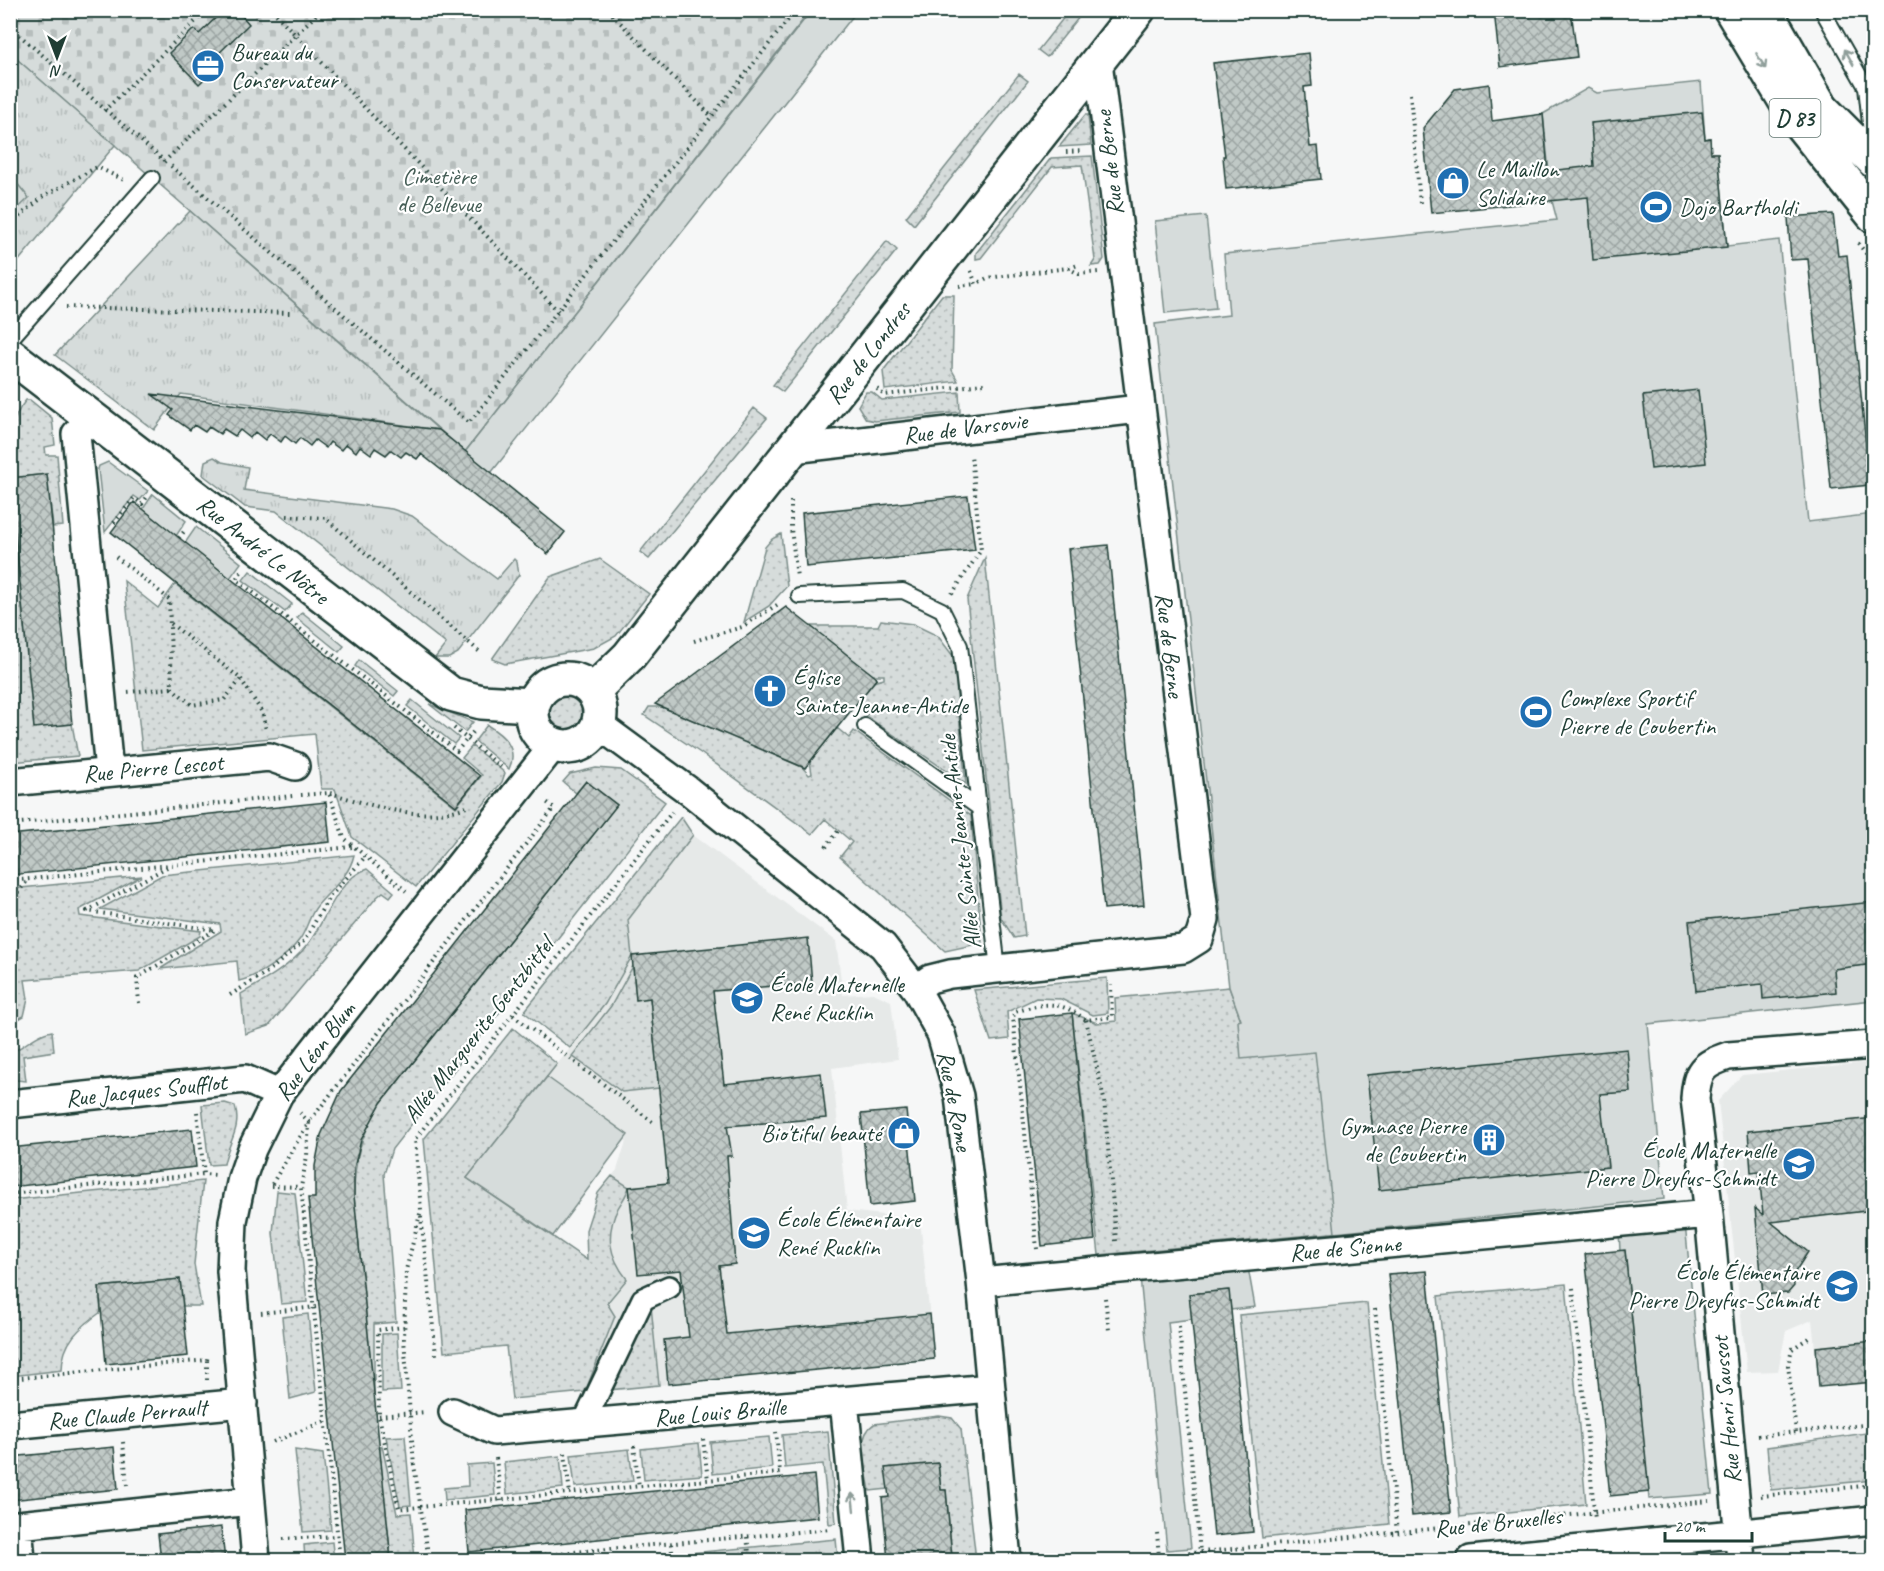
<svg xmlns="http://www.w3.org/2000/svg" width="1884" height="1571" viewBox="0 0 1884 1571" font-family="Caveat,sans-serif">
	<defs>
		<pattern id="grass-dots" width="8" height="8" patternUnits="userSpaceOnUse" patternTransform="scale(1.5)"><rect width="8" height="8" fill="#d6dcdb"/><path d="M2 2h.1M6 6h.1" fill="none" stroke="#b7bebd" stroke-width="1.8" stroke-linecap="round"/></pattern>
		<pattern id="cemetery-stones" width="16" height="16" patternUnits="userSpaceOnUse" patternTransform="scale(1.5)"><rect width="16" height="16" fill="#d6dcdb"/><path d="M2 7V4a2 2 0 0 1 4 0v3zM10 15v-3a2 2 0 0 1 4 0v3z" fill="#b7bebd"/></pattern>
		<pattern id="park-tufts" width="24" height="20" patternUnits="userSpaceOnUse" patternTransform="scale(1.5)"><rect width="24" height="20" fill="#d6dcdb"/><path d="M3 7l-1-3M5 7V3M7 7l1-3M15 17l-1-3M17 17v-4M19 17l1-3" fill="none" stroke="#b7bebd"/></pattern>
		<pattern id="building-cross-hatch" width="8" height="8" patternUnits="userSpaceOnUse" patternTransform="scale(1.5)"><rect width="8" height="8" fill="#c0c9c6"/><path d="M0 0l8 8M0 8l8-8" fill="none" stroke="#9ba4a2"/></pattern>
	</defs>
	<rect width="100%" height="100%" fill="#f6f7f7"/>
	<filter id="ink" filterUnits="userSpaceOnUse"><feTurbulence type="fractalNoise" baseFrequency=".0167" numOctaves="2"/><feDisplacementMap in="SourceGraphic" scale="12" xChannelSelector="R" yChannelSelector="G"/><feConvolveMatrix kernelMatrix="1 2 1 2 8 2 1 2 1" color-interpolation-filters="sRGB"/></filter>
	<g filter="url(#ink)">
		<path fill="#e6e9e8" d="M693,835L836,941L843,995L873,993L891,1001L898,1059L832,1068L847,1211L920,1219L934,1359L585,1392L615,1316L598,1288L586,1230L598,1193L617,1170L627,1138L553,1236L467,1178L605,1004L632,956L628,921Z
			M1873,1062V1382L1819,1387L1812,1320L1786,1331L1778,1371L1747,1372L1718,1101L1742,1075Z"/>
		<path fill="url(#grass-dots)" stroke="#7a8c88" stroke-width="1.5" d="M1069,11H1084L1047,57L1038,50Z
			M1019,74L1028,81L914,225L906,217Z
			M1085,115H1088L1091,145L1059,147Z
			M1092,156L1104,259L1100,265L1091,266L1095,260L1082,165L1052,167L981,258L976,259V253L1051,158Z
			M887,241L897,250L783,392L773,385Z
			M942,295H954L952,370L958,381L885,390L883,371Z
			M866,392H872L882,400L959,392L960,412L875,421L866,419L858,406Z
			M26,400H30L52,418L55,445L45,447L46,455H57L63,526L53,527L47,474L11,478C10,451 7,422 26,400Z
			M754,408L767,418L649,559L640,552Z
			M10,489L34,727L72,724L78,756L11,762Z
			M781,534L787,586L769,606L744,622L765,547L772,539Z
			M985,558L1025,936L1014,938L1001,918L967,599Z
			M600,559L649,594L616,636L594,648L505,664L492,659L550,577Z
			M124,581L158,608L175,584L456,807L482,775L462,758L472,746L505,773L502,782L416,887L352,837L335,789H321L315,734L142,750Z
			M881,620L913,624L938,636L953,656L966,784L866,716L870,710L858,701L873,682L884,679V675H873L810,626H878Z
			M545 712a20 20 0 1 1 40 0a20 20 0 1 1-40 0Z
			M429,704L473,722L465,732Z
			M649,707H662L802,767L809,775L812,774L810,761L837,728L849,738L854,731L971,816L982,943L945,951L840,857L852,842L825,819L812,834L702,754L644,715Z
			M487,725C503,735 519,748 509,769L475,741Z
			M596,768L621,770L665,802L392,1149L384,1174L396,1322L374,1324V1396L354,1196C354,1157 361,1136 381,1103L617,805L586,781L576,793L563,782L570,774Z
			M681,817L693,835L628,920L632,956L605,1004L570,1048L524,1012Z
			M354,855C349,877 331,889 317,906C309,916 307,929 300,939C287,957 260,976 239,981L237,961L160,969L221,931L220,924L100,909L162,875Z
			M367,869L394,892L390,897L383,892L377,897L269,1026L245,1034L241,994C264,981 291,966 308,944C325,922 338,878 367,869Z
			M142,876L79,910L80,916L201,931L200,936L139,971L25,980L28,999L24,1016L15,1021L10,978L11,889Z
			M633,966L636,1000L650,998L659,1088L622,1092L572,1056L611,1006Z
			M1107,978L1108,1013L1093,1015L1061,999L1036,998L1007,1012L1009,1039L991,1041L974,990Z
			M1229,987L1244,1028L1341,1020L1362,1230L1099,1255L1072,1013L1097,1023L1116,1021L1115,998Z
			M513,1028L557,1064L467,1178L587,1260L586,1230L598,1193L612,1176L629,1187C627,1195 622,1201 618,1208C605,1235 609,1256 627,1279L607,1303L615,1316L585,1392L512,1399L506,1346L444,1352L424,1139Z
			M52,1031L54,1051L23,1056L26,1081L16,1080L11,1075V1053C24,1046 38,1033 52,1031Z
			M225,1103L235,1106C242,1129 228,1142 224,1164L209,1165L202,1105Z
			M203,1181L194,1264L201,1306H183L180,1279L99,1287L101,1312C80,1327 62,1342 62,1370L11,1376V1200Z
			M277,1191L295,1193L307,1302L281,1304L273,1233Z
			M1566,1284L1586,1504L1460,1517L1438,1296Z
			M1367,1303L1389,1524L1262,1538L1239,1315Z
			M651,1306L659,1385L608,1390Z
			M308,1314L316,1392L290,1399L282,1317Z
			M397,1333L401,1391L382,1392V1334Z
			M939,1416L952,1418L961,1429L976,1560H948L952,1557L946,1490H941L938,1463L886,1468L888,1489L870,1491C867,1470 854,1437 874,1424Z
			M828,1431L836,1523L829,1524L823,1464L785,1468L782,1435Z
			M1873,1432V1480L1771,1490L1767,1447Z
			M405,1436L411,1505L400,1506L386,1437Z
			M769,1437L772,1468L713,1474L710,1442Z
			M699,1443L702,1475L644,1480L641,1449Z
			M379,1446H382L397,1514L411,1513L415,1560H391Z
			M629,1449L633,1481L575,1487L571,1455Z
			M295,1450L323,1454L331,1530L303,1532Z
			M560,1456L563,1488L507,1494L504,1462Z
			M492,1463L495,1495L445,1500L444,1488L468,1486L467,1465Z
			M332,1542L334,1560H305L304,1545Z"/>
		<path fill="url(#cemetery-stones)" stroke="#7a8c88" stroke-width="1.5" d="M11,11H810L465,452L11,54Z"/>
		<path fill="url(#park-tufts)" stroke="#7a8c88" stroke-width="1.5" d="M11,54L115,145L11,270Z
			M190,211L439,430L181,394L154,430L55,355Z
			M214,457L222,462L248,467L244,490L392,509L412,516L497,579L514,559L517,562L519,575L458,653L449,658H435L446,644L276,511L245,507L203,475L205,461Z
			M836,1539L838,1560H620Z"/>
		<path fill="#d6dcdb" stroke="#7a8c88" stroke-width="1.5" d="M811,11H857L491,473L465,452Z
			M1701,82L1705,139L1710,138L1707,153H1718L1727,246L1779,240L1808,522L1873,514L1874,902L1864,904L1873,1000L1648,1024L1664,1199L1335,1233L1315,1052L1241,1059L1238,1021L1241,1020L1229,987L1155,324L1229,315L1224,254L1557,220L1552,201L1543,114L1588,88L1597,93Z
			M11,176L29,198L11,215H10Z
			M1206,216L1216,308L1165,313L1155,221Z
			M108,462L148,491L140,500L134,496L105,532L98,469L99,466Z
			M153,494L186,521L176,536L143,509Z
			M196,527L241,563L230,578L185,543Z
			M250,571L292,604L285,612L243,580Z
			M302,612L344,646L339,652L297,618Z
			M359,660L398,691L394,696L355,666Z
			M412,700L459,738L454,744L407,706Z
			M547,1077L628,1135L553,1236L467,1178Z
			M1685,1224L1712,1494L1649,1499L1625,1251H1620L1619,1231Z
			M1241,1267L1249,1273L1255,1307L1231,1310L1228,1290L1190,1294L1192,1319L1168,1322L1191,1548L1167,1550L1140,1277Z"/>
		<path fill="url(#building-cross-hatch)" stroke="#1f3d34" stroke-width="1.5" d="M224,10H237L249,24L218,54L224,60L199,84L169,53L194,29L199,34Z
			M1494,10H1571L1577,57L1500,67Z
			M1309,53L1312,86L1304,87L1310,147L1318,146L1321,179L1226,189L1223,156H1225L1213,63Z
			M1489,84L1492,121L1543,114L1548,171L1594,166L1591,123L1702,112L1705,139L1710,138L1711,153H1718L1727,247L1593,260L1588,197L1431,213L1423,128L1455,89Z
			M1833,214L1838,256L1847,255L1870,485L1831,489L1808,259L1791,260L1788,217Z
			M1698,390L1706,463L1651,469L1643,396Z
			M151,394L439,430L565,532L548,554L421,454L417,459L406,452L401,457L391,450L386,455L375,448L371,454L360,446L356,452L346,444L341,450L330,442L326,448L315,440L310,446L300,438L295,444L285,436L281,442L270,434L265,440L255,432L250,438L240,430L235,436L224,429L220,434L209,427L205,432L194,425L190,430L169,415L173,410Z
			M47,474L72,724L34,728L10,478Z
			M968,496L975,550L806,567L802,513Z
			M134,502L480,776L456,806L111,532Z
			M1108,545L1144,905L1104,909L1068,549Z
			M786,607L877,678L805,768L655,704Z
			M586,781L617,805L381,1103L361,1140L354,1168V1196L391,1560H345L308,1198H315V1166L321,1135L341,1091Z
			M326,802L330,842L10,875V835Z
			M1874,902V964L1834,969L1836,992L1763,999L1762,984L1696,991L1689,921Z
			M808,938L812,983L713,991L724,1084L821,1073L826,1118L727,1126L732,1156H727L735,1264L719,1266L727,1334L930,1314L934,1359L668,1384L664,1340L689,1337L681,1270L638,1274L629,1187L668,1183L650,998L636,1000L632,956Z
			M1072,1013L1095,1240L1042,1246L1019,1019Z
			M1627,1049L1631,1092L1600,1094L1608,1167L1379,1190L1367,1075Z
			M906,1110L915,1201L870,1206L861,1114Z
			M1874,1118V1210L1771,1222L1808,1252L1793,1275L1794,1286L1788,1293L1763,1295L1755,1208L1763,1215L1759,1171L1751,1172L1748,1131Z
			M192,1129L196,1167L10,1187V1148Z
			M1625,1250L1649,1492L1610,1496L1585,1254Z
			M1427,1271L1451,1512L1412,1516L1388,1274Z
			M180,1279L188,1356L106,1364L99,1287Z
			M1229,1290L1253,1532L1214,1536L1189,1294Z
			M1874,1341V1382L1819,1387L1816,1347Z
			M114,1447L118,1489L10,1500V1457Z
			M938,1463L941,1490H946L952,1558L948,1560H888L882,1498L889,1497L885,1468Z
			M814,1475L818,1517L469,1552L465,1510Z
			M221,1527L225,1560H161L158,1534Z"/>
		<g fill="none" stroke-linecap="round" stroke-linejoin="round">
			<g stroke="#1f3d34" stroke-width="18">
				<path id="service" d="M1822,10L1866,87L1873,151
					M10,340L152,178
					M799,596L903,591L942,610L960,646L998,969
					M865,726L979,808"/>
			</g>
			<g stroke="#1f3d34" stroke-width="26">
				<path id="pedestrian" d="M583,1424L643,1299L669,1287"/>
			</g>
			<g stroke="#1f3d34" stroke-width="32">
				<path id="minor" d="M91,417L76,434L109,771
					M792,449L1139,409
					M599,725L689,791L883,946L916,989L941,1034L959,1096L981,1282L1007,1560
					M10,782L269,757L295,766
					M916,989L930,979L950,974L1183,949L1199,939L1205,919L1098,62
					M10,1104L245,1079L279,1094
					M981,1282L1709,1214
					M844,1401L860,1560
					M453,1412L494,1431L991,1388
					M10,1425L243,1403
					M21,1560L18,1525L251,1501
					M256,1560L231,1271L233,1221L242,1178L252,1149L279,1094L554,745
					M1471,1560L1874,1520
					M1741,1560L1709,1214L1695,1099C1697,1070 1702,1065 1728,1056L1874,1045"/>
			</g>
			<g stroke="#1f3d34" stroke-width="38">
				<path id="tertiary" d="M10,355L451,694L481,702L532,705
					M532 713a34 34 0 1 1 68 0a34 34 0 1 1-68 0Z
					M593,691L629,656L1138,10"/>
			</g>
			<g stroke="#1f3d34" stroke-width="38">
				<path id="primary" d="M1731,10L1797,120L1874,216
					M1765,10L1822,109L1874,161"/>
			</g>
			<path stroke="#1f3d34" stroke-width="4" stroke-dasharray="1.5 4.5" stroke-linecap="butt" d="M272,10L558,311
				M608,10L712,117
				M10,27L161,158
				M1410,94L1420,203
				M104,111L207,10
				M1066,152L1083,151
				M164,162L321,10
				M171,166L469,423L796,10
				M10,224L44,196L97,167L124,180
				M1858,243L1874,264
				M1069,268L1078,265
				M971,271L976,284L987,278L1068,268L1079,274L1098,272
				M959,286L976,284
				M66,307L291,313
				M877,389L884,395L984,384
				M791,501V529L797,577
				M287,516L325,518L481,653
				M114,523L134,498L142,504L147,497
				M179,538L186,529
				M116,557L169,599L172,688L192,705L224,700L241,679L170,623
				M241,572L236,579L457,751L473,732
				M952,594L981,550L971,455
				M694,641L742,627L780,603
				M241,679L263,714L266,731
				M128,692L172,688
				M454,728L501,767
				M330,793C374,806 424,824 469,806
				M301,795L329,793L344,838L406,891
				M10,824L293,796
				M826,847L838,831
				M10,881L352,847
				M10,902L28,880
				M230,995L269,971L304,941L328,899L364,858
				M139,1003L137,978L215,930L87,911L167,867
				M513,1015L654,1123
				M1086,1020L1104,1099L1116,1241
				M197,1112L204,1174
				M272,1184L309,1122L300,1113
				M271,1186L301,1187
				M10,1194L204,1174L216,1175
				M421,1216L436,1355
				M1037,1249L1013,1017L1015,1012C1046,1002 1059,1000 1086,1020L1112,1017L1111,985
				M1573,1288L1595,1520
				M1105,1298L1109,1330
				M1375,1309L1397,1533
				M261,1313L316,1307
				M1179,1326L1200,1553
				M404,1327L378,1330L379,1416L399,1509L780,1473L776,1432
				M10,1379L207,1360L208,1354
				M207,1380V1360
				M379,1416L426,1412
				M1796,1432L1788,1365L1792,1349L1810,1337
				M1758,1436L1874,1424
				M703,1439L708,1480
				M123,1442L127,1485
				M273,1442L325,1421
				M634,1446L639,1487
				M565,1453L570,1494
				M496,1458L501,1501
				M1761,1496L1874,1485
				M1157,1533L1159,1557
				M747,1537L750,1560
				M283,1539L337,1536
				M671,1544L673,1560
				M340,1560L301,1187L307,1156L309,1122L554,808L544,800
				M429,1560L414,1465L404,1339L406,1270L421,1210L415,1139L672,812
				M485,1560L831,1529
				M1123,1560L1709,1501"/>
			<use href="#service" stroke="#fff" stroke-width="14"/>
			<use href="#pedestrian" stroke="#fff" stroke-width="21"/>
			<use href="#minor" stroke="#fff" stroke-width="27"/>
			<use href="#tertiary" stroke="#fff" stroke-width="33"/>
			<use href="#primary" stroke="#fff" stroke-width="33"/>
		</g>
		<defs><path id="oneway-shaft" d="M-6 0H5M1.5-3L5.5 0L1.5 3" fill="none" stroke-width="1.6" stroke-linecap="round" stroke-linejoin="round" transform="scale(1.5)"/></defs>
		<g stroke="#8f9e9a">
			<use href="#oneway-shaft" transform="translate(1849 57) rotate(-119)"/>
			<use href="#oneway-shaft" transform="translate(1761 61) rotate(59)"/>
			<use href="#oneway-shaft" transform="translate(853 1502) rotate(-96)"/>
		</g>
	</g>
	<defs>
		<g id="office-disc" transform="scale(1.725)"><circle r="9.5" fill="#1f6fb2" stroke="#fff"/><path d="M-6-3h4V-5.5h4V-3h4V5H-6ZM-1-4.5V-3h2v-1.5ZM-6 0V1H6V0Z" fill="#fff"/></g>
		<g id="shop-disc" transform="scale(1.725)"><circle r="9.5" fill="#1f6fb2" stroke="#fff"/><path d="M-5-2.5h2.3a2.7 3.5 0 0 1 5.4 0H5L5.5 6h-11ZM-1.5-2.5h3a1.5 2.3 0 0 0-3 0Z" fill="#fff"/></g>
		<g id="stadium-disc" transform="scale(1.725)"><circle r="9.5" fill="#1f6fb2" stroke="#fff"/><path d="M0-5a6.5 5 0 1 0 0 10a6.5 5 0 1 0 0-10ZM-3.5-1.8h7v3.6h-7Z" fill="#fff"/></g>
		<g id="church-disc" transform="scale(1.725)"><circle r="9.5" fill="#1f6fb2" stroke="#fff"/><path d="M-1.2-6h2.4v3.5h3.3v2.4h-3.3V6h-2.4V-.1h-3.3v-2.4h3.3Z" fill="#fff"/></g>
		<g id="school-disc" transform="scale(1.725)"><circle r="9.5" fill="#1f6fb2" stroke="#fff"/><path d="M0-5L7-2L0 1L-7-2ZM-4 1L0 2.5L4 1V4Q0 6-4 4Z" fill="#fff"/></g>
		<g id="building-disc" transform="scale(1.725)"><circle r="9.5" fill="#1f6fb2" stroke="#fff"/><path d="M-4-6H4V6H1V3H-1V6H-4ZM-2.5-4.3h1.7v1.8h-1.7ZM.8-4.3h1.7v1.8H.8ZM-2.5-1h1.7V.8h-1.7ZM.8-1h1.7V.8H.8Z" fill="#fff"/></g>
	</defs>
	<g fill-rule="evenodd">
		<use href="#office-disc" x="208" y="66"/>
		<use href="#shop-disc" x="1453" y="183"/>
		<use href="#stadium-disc" x="1656" y="207"/>
		<use href="#church-disc" x="770" y="691"/>
		<use href="#stadium-disc" x="1536" y="712"/>
		<use href="#school-disc" x="747" y="998"/>
		<use href="#shop-disc" x="904" y="1133"/>
		<use href="#building-disc" x="1489" y="1140"/>
		<use href="#school-disc" x="1799" y="1164"/>
		<use href="#school-disc" x="754" y="1233"/>
		<use href="#school-disc" x="1842" y="1286"/>
	</g>
	<g text-anchor="middle" stroke-width="4.5" stroke-linejoin="round" paint-order="stroke">
		<rect fill="#fff" stroke="#627771" stroke-width="1.5" x="1769.5" y="99" width="51" height="38" rx="4.5"/>
		<g font-size="22" font-weight="bold" fill="#1f3d34">
			<text x="1795" y="126">D 83</text>
		</g>
		<g font-size="24" fill="#1f3d34" stroke="#fff" text-anchor="start">
			<text x="231" y="60">Bureau du<tspan x="231" dy="28">Conservateur</tspan></text>
			<text x="1476" y="177">Le Maillon<tspan x="1476" dy="28">Solidaire</tspan></text>
			<text x="1679" y="215">Dojo Bartholdi</text>
			<text x="793" y="685">Église<tspan x="793" dy="28">Sainte-Jeanne-Antide</tspan></text>
			<text x="1559" y="706">Complexe Sportif<tspan x="1559" dy="28">Pierre de Coubertin</tspan></text>
			<text x="770" y="992">École Maternelle<tspan x="770" dy="28">René Rucklin</tspan></text>
			<text x="1466" y="1134" text-anchor="end">Gymnase Pierre<tspan x="1466" dy="28">de Coubertin</tspan></text>
			<text x="881" y="1141" text-anchor="end">Bio'tiful beauté</text>
			<text x="1776" y="1158" text-anchor="end">École Maternelle<tspan x="1776" dy="28">Pierre Dreyfus-Schmidt</tspan></text>
			<text x="777" y="1227">École Élémentaire<tspan x="777" dy="28">René Rucklin</tspan></text>
			<text x="1819" y="1280" text-anchor="end">École Élémentaire<tspan x="1819" dy="28">Pierre Dreyfus-Schmidt</tspan></text>
		</g>
		<g font-size="24" fill="#1f3d34" stroke="#fff">
			<text transform="translate(1109 163) rotate(-97)" y="8">Rue de Berne</text>
			<text transform="translate(868 353) rotate(-52)" y="8">Rue de Londres</text>
			<text transform="translate(965 428) rotate(-7)" y="8">Rue de Varsovie</text>
			<text transform="translate(263 550) rotate(38)" y="8">Rue André Le Nôtre</text>
			<text transform="translate(1170 645) rotate(83)" y="8">Rue de Berne</text>
			<text transform="translate(153 768) rotate(-5)" y="8">Rue Pierre Lescot</text>
			<text transform="translate(960 842) rotate(-97)" y="8">Allée Sainte-Jeanne-Antide</text>
			<text transform="translate(478 1030) rotate(-52)" y="8">Allée Marguerite-Gentzbittel</text>
			<text transform="translate(315 1051) rotate(-53)" y="8">Rue Léon Blum</text>
			<text transform="translate(146 1090) rotate(-6)" y="8">Rue Jacques Soufflot</text>
			<text transform="translate(955 1101) rotate(79)" y="8">Rue de Rome</text>
			<text transform="translate(1345 1248) rotate(-5)" y="8">Rue de Sienne</text>
			<text transform="translate(1726 1410) rotate(-95)" y="8">Rue Henri Saussot</text>
			<text transform="translate(720 1412) rotate(-5)" y="8">Rue Louis Braille</text>
			<text transform="translate(127 1414) rotate(-5)" y="8">Rue Claude Perrault</text>
			<text transform="translate(1498 1522) rotate(-6)" y="8">Rue de Bruxelles</text>
		</g>
		<g font-size="24" fill="#445d55" stroke="#fff">
			<text x="439" y="184">Cimetière<tspan x="439" dy="28">de Bellevue</tspan></text>
		</g>
	</g>
	<rect width="1884" height="1571" fill="none" stroke="#fff" stroke-width="36"/>
	<rect x="18" y="18" width="1848" height="1535" fill="none" stroke="#1f3d34" stroke-width="2" filter="url(#ink)"/>
	<g transform="translate(57 57) rotate(180)" stroke="#ffffff" stroke-width="4.5" paint-order="stroke">
	<path d="M0-4.5L10 22L0 15L-10 22Z" fill="#1f3d34"/>
	<text y="-9" font-size="16" font-weight="bold" text-anchor="middle" fill="#1f3d34">N</text>
	</g>
	<path d="M1665 1532v9h87v-9" fill="none" stroke="#1f3d34" stroke-width="3"/>
	<text x="1674" y="1532" font-size="18" fill="#1f3d34" stroke="#ffffff" stroke-width="4.5" paint-order="stroke">20 m</text>
</svg>
